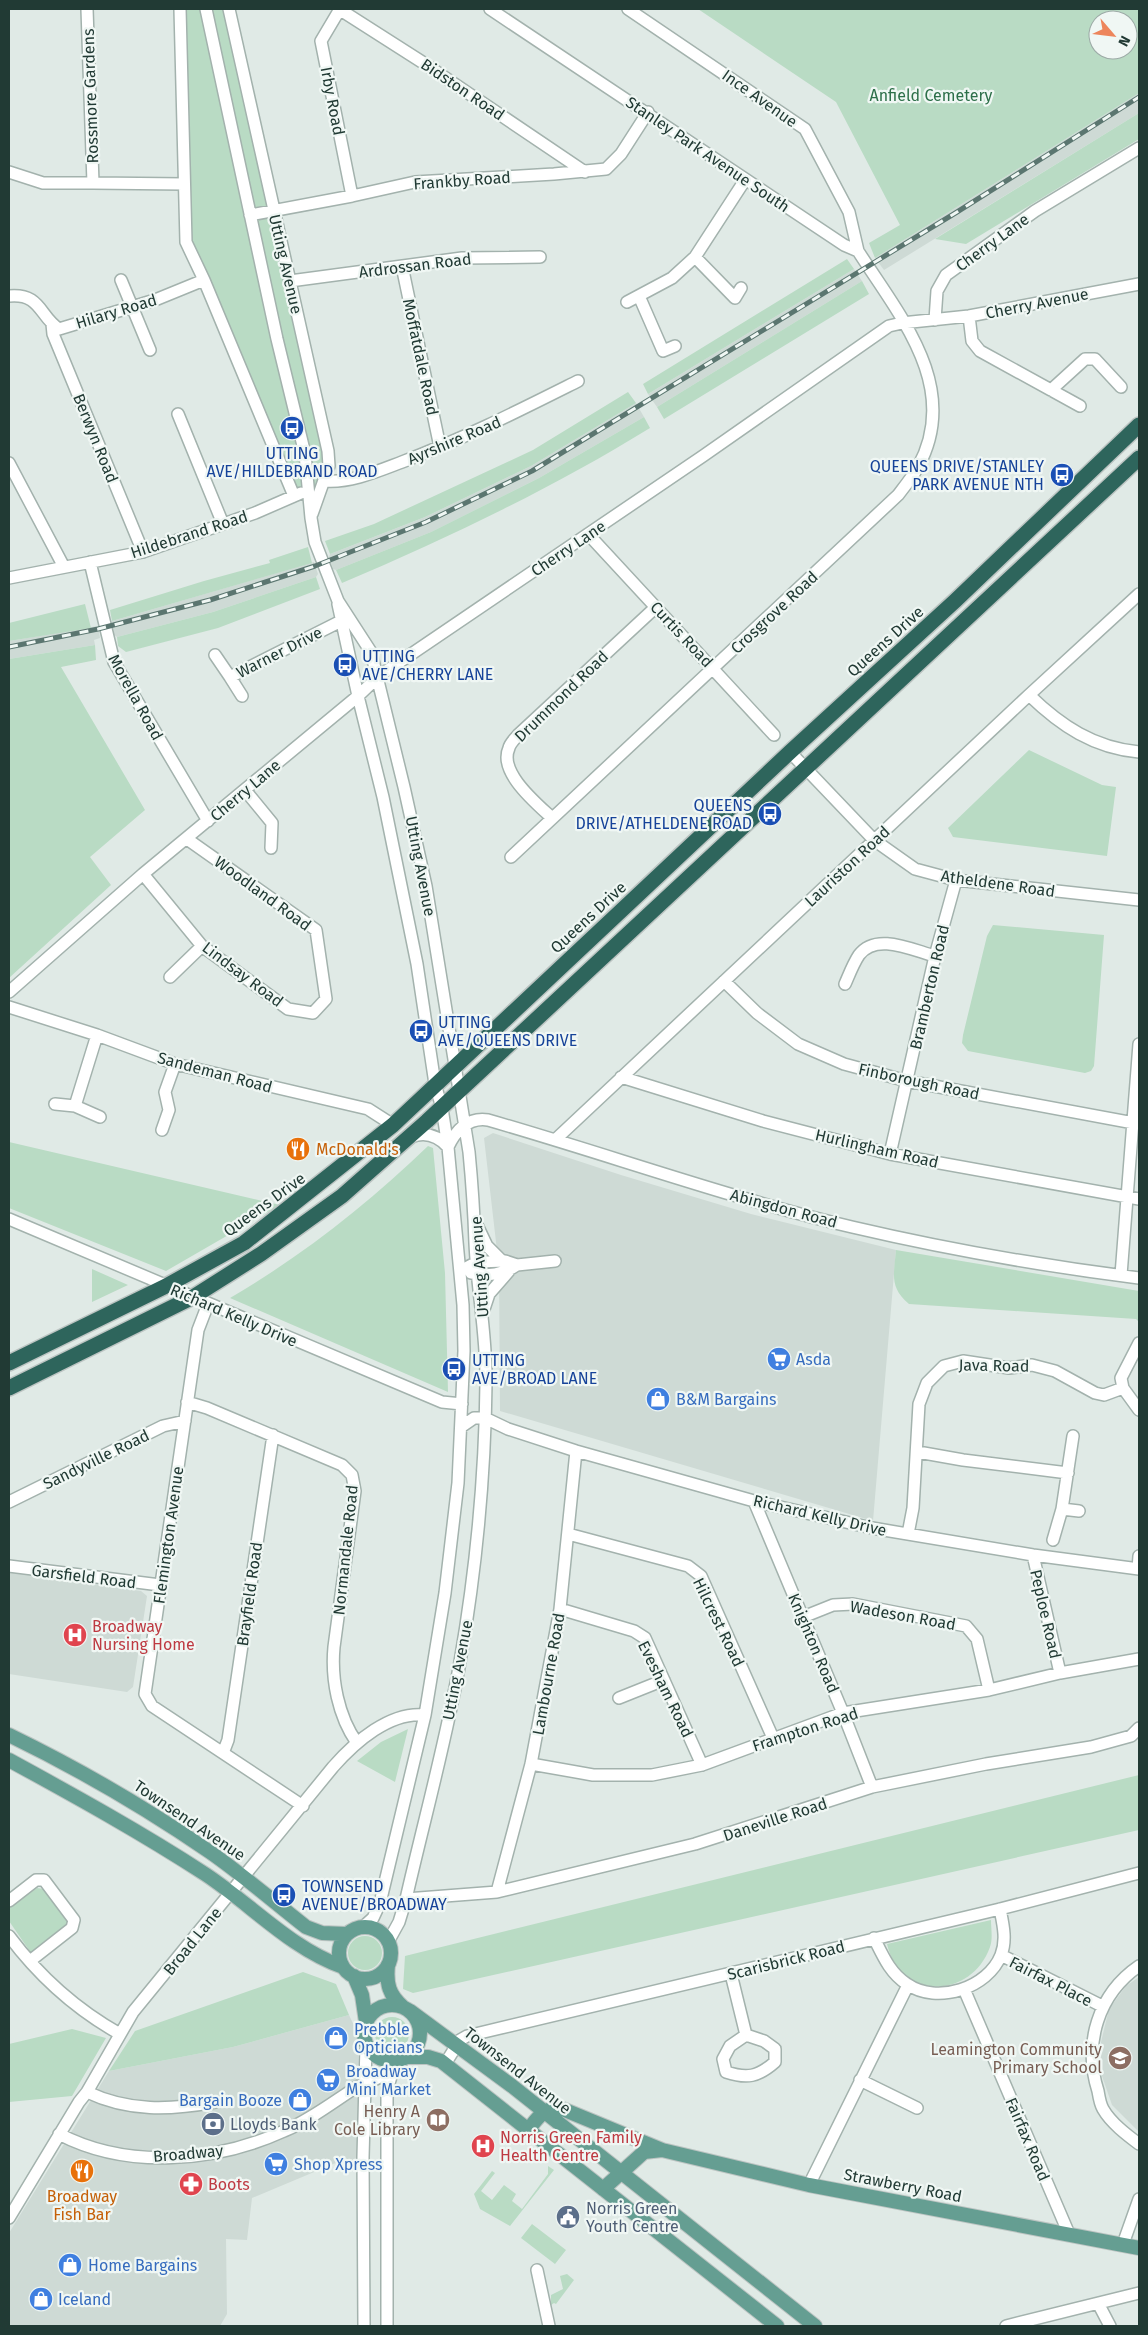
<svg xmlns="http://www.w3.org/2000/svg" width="1148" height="2335" viewBox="0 0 1148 2335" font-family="'Fira Sans',sans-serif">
	<rect width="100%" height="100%" fill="#e0eae6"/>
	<path fill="#cedad5" d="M1139,93V113L884,270L875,258Z
		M854,269L862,281L657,407L648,394Z
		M636,403L644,417L539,478L431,532L336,570L333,569L329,557L330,554L425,517L531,466Z
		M314,562L318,574L316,577L213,612L117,637L114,635L112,621Z
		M98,626L100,638L94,640L95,645L9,659V641Z
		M493,1133L621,1175L751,1214L896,1250L873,1521L500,1411L499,1268L484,1138Z
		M9,1572L141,1591L147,1596L133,1687L127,1692L9,1674Z
		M1139,1977V2132L1112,2105L1101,2073V2042L1109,2009L1126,1986Z
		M349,2015L358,2034V2163L338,2162L252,2198L247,2240L226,2239L227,2314L220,2326H9V2233L109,2071L233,2047Z"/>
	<path fill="#b9dbc4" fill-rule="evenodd" d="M180,9H229L328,451L320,492L308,491L294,496L186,242Z
		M698,9H1139V93L875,258L869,243L900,225L836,102ZM1098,20H1128V50H1098Z
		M1139,113V139L966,244L935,239Z
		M847,259L854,269L648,394L643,384Z
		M862,281L869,294L664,419L657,407Z
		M628,392L636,403L531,466L425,517L330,554L325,541L374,524L533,450Z
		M644,417L650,428C551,489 448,538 342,583L336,570L431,532L539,478Z
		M308,547L312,563L112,621L110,610L204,581L270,563L269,560Z
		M316,577L320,589L218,628L126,652L118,646L117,637L213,612Z
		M85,604L91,628L9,641V623Z
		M95,645L96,660L61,667L145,810L90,857L111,885L9,978V659Z
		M1029,750L1102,785L1116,787L1107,856L953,837L948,828Z
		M993,925L1104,935L1094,1066L1091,1071L1085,1073L968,1051L962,1043L963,1035L987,936Z
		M9,1142L280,1205L166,1271L9,1208Z
		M428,1146L433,1148L445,1273L448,1392L230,1298C302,1256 369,1203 428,1146Z
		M896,1250L1139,1291V1322L1136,1319L909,1304C889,1287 894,1274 896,1250Z
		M92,1269L128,1285L92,1302Z
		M408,1729L395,1782L357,1761L381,1742Z
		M1139,1775V1830L413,1993L403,1989L405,1956Z
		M37,1888L44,1889L68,1919L66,1925L31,1953L9,1921V1908Z
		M991,1920C991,1928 993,1939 990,1947C971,2000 900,2000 887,1944Z
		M348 1953a17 17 0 1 1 34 0a17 17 0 1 1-34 0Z
		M303,1972L336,1984L349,2015L233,2047L109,2071L135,2031Z
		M375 2034a17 17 0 1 1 34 0a17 17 0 1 1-34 0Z
		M72,2029L106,2038L72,2096L9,2102V2044Z
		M548,2166L554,2170L510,2226L480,2209L474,2194L492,2171L495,2173L481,2191L492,2200L504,2185L516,2194L512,2201L522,2209L548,2174Z
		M532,2224L566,2250L555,2264L521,2238Z
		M567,2274L574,2280L556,2304L554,2303L551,2305V2295L563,2289L560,2276Z"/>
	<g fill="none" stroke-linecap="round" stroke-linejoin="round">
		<g stroke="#a3b2ad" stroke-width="14">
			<path id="minor" d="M180,9L186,242L204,280L294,496
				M206,9L277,339L305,454L311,518L315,542L338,601L371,652L404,787L426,886L469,1152C472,1183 474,1213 475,1243C477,1290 487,1336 486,1383C485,1477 476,1570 460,1662C446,1742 424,1820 406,1899L399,1922L388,1942
				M229,9L328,451L329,466L312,514
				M339,9L422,62L585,172
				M340,9L321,41L352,196
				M490,9L844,245L858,251C899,315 962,387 918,467C913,476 905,486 898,495L511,857
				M628,9L805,129L849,212L858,251
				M9,172L43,183H93L87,9
				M93,183L184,184
				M250,215L352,196L415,182L554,174L606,169L621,154L648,112
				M695,257L735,298L741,288
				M402,266L440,447
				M121,280L150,350
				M290,281L462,258L540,257
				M9,296C41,293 39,316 59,329L155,300L204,280
				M639,296L663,351L675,346
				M627,302L672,278L695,257L745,180
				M969,316L972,341L980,351L1080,406
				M935,320L937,291L946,275L1035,211L1139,148
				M52,324L53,334L143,552
				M1051,390L1085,359H1095L1121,387
				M178,414L223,524
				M9,463L64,567
				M325,481C351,483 378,471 402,462C463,439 520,410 578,381
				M588,534L774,735
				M90,562L114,662L208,821
				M9,578L143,552L255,513L301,493
				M338,604L358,696L383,797L417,964L435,1084L442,1108L448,1147L463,1305L464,1351L458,1483L445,1593L425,1715L380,1903L373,1918L363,1927
				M215,655L230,677
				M1029,695C1061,726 1094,748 1139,752
				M242,696L230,677L347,618
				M790,752L874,840L915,869L956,880L1139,900
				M245,790L272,823L271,848
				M552,818C536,803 498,772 509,748C510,743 515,739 518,735L656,607
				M143,874L202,946L288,1009L313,1013L326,999L316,930L187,839
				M170,977L202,946
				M724,981L757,1013L798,1044L844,1064L907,1081L1139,1124
				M845,984C849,975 853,964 859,955C876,932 912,950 935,956
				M9,992L143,874L358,696L379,676L703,456L889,326L902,323L969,316L1139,284
				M9,1007L97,1035L175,1064L368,1109L393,1125
				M97,1035L75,1106L100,1117
				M621,1077L763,1121L890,1154L1139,1199
				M55,1104L75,1106
				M162,1130L169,1110L165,1092L175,1064
				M411,1137C426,1131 438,1136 448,1147C456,1130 468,1117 488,1120C610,1155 729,1198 852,1227C946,1249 1043,1266 1139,1278
				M556,1139L1029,695L1139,594
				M890,1154L935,956L956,880
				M9,1219L442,1402L462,1404
				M477,1225L487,1246L501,1260
				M460,1271L477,1262L505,1261L517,1265L555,1261
				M471,1273C486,1277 505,1274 517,1265
				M1121,1275L1139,1044
				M208,1304L198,1330L145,1694L152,1706L303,1806
				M484,1309L489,1294L509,1271
				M1139,1343L1121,1378L1123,1388L1139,1410
				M187,1402L207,1408L342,1465L352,1475L355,1491L334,1647C331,1679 338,1716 357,1743
				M461,1427L474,1418H485L508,1429L576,1451L754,1501L872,1528L1033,1555L1139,1569
				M918,1452L963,1460L1068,1473
				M754,1501L843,1713L872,1787
				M9,1502L163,1426L185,1421
				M1062,1509L1079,1511
				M568,1534L688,1566L701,1576L773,1738
				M908,1534L913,1508L919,1404L927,1383L944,1366L963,1361L1009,1368L1032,1365L1055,1371L1095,1393L1104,1395L1123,1388
				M1053,1540L1062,1509L1073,1436
				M1033,1555L1060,1673
				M9,1566L160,1585
				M1138,1569L1139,1556
				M560,1609L634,1631L645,1638L702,1765
				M803,1617L833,1605L853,1604L966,1626L977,1639L989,1690
				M619,1698L664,1680
				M223,1753L228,1740L273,1435
				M531,1764L593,1775H652L702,1765L843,1713L989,1690L1060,1673L1139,1659
				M497,1892L531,1764L560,1609L576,1451
				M406,1899L497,1892L695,1844L872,1787L986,1764L1091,1747L1131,1736L1139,1728
				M9,1901L36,1880H44L74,1920L72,1928L30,1961
				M9,1936C39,1976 77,2010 120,2034
				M874,1938C883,1956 890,1973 907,1984C937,2005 988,1988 1001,1955C1007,1940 1003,1924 1000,1909
				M1001,1955L1102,2006
				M1139,1966C1098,1994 1083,2044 1098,2091C1099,2097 1100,2104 1103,2109C1111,2123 1127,2135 1139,2144
				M731,1974L746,2035L764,2041L775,2049V2062C758,2077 747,2079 726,2072L723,2059L730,2046L746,2035
				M964,1989L1069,2234
				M445,2064L460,2040L467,2036L1000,1909L1139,1873
				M860,2080L917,2108
				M87,2092C129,2112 170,2110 215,2102
				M59,2134C128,2170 216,2162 284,2131C310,2120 332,2103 355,2088C360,2085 365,2084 369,2082C377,2079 385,2074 393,2070
				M809,2185L908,1985
				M9,2218L79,2102L87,2092L133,2012L333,1767C355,1742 390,1711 425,1715
				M1123,2244L1139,2199
				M537,2270L549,2326
				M1099,2305L1110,2326
				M364,2326L363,2157L366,2045
				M387,2326V2090L393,2070L404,2059
				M1006,2326L1139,2293"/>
		</g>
		<g stroke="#bcc4c2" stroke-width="16">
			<path id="major" d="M9,1735C79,1769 146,1808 210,1852C243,1875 274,1902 306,1927L322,1933L347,1934
				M9,1760C75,1796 142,1833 205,1874C252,1905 290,1948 343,1967
				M339 1953a26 26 0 1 1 52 0a26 26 0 1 1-52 0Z
				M388,1965C386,1984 389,1995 403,2007
				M354,1976L362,1995L366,2022
				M364 2033a28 28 0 1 1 56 0a28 28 0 1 1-56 0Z
				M410,2011L512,2086L815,2326
				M408,2057H428L441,2061L777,2326
				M528,2130C537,2119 544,2107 560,2108L662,2150L809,2185L1139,2248
				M603,2189L644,2152L662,2150"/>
		</g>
		<g stroke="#bcc4c2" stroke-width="18">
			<path id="highway" d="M9,1363L166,1286L244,1243L393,1125L790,752L955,601L1139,425
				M9,1388L193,1297L261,1254L342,1196L427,1121L1139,458"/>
		</g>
		<use href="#minor" stroke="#fff" stroke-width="11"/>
		<use href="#major" stroke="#659e92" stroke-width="14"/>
		<use href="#highway" stroke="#2e655c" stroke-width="15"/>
		<g stroke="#5b7670" stroke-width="5">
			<path id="rail" d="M9,647L98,629L210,600L315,566L426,522L532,471L957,212L1139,97"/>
		</g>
		<use href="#rail" stroke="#f0f7f4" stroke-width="3" stroke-dasharray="9" stroke-linecap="butt"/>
	</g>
	<defs>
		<g id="bus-disc" transform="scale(1.25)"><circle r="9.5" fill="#1a4fb4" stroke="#f0f7f4"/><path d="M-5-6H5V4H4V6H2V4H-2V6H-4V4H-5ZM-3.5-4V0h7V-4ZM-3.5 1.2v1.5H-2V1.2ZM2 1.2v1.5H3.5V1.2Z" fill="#fff"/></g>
		<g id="restaurant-disc" transform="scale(1.25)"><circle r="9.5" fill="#e8710a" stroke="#f0f7f4"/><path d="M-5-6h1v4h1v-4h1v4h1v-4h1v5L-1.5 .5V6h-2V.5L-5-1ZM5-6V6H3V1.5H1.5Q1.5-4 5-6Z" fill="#fff"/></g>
		<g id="supermarket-disc" transform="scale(1.25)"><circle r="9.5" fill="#3f7fe0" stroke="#f0f7f4"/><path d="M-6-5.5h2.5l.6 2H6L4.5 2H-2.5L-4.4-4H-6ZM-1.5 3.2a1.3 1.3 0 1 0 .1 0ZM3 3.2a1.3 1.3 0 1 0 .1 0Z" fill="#fff"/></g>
		<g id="shop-disc" transform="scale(1.25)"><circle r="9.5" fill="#3f7fe0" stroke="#f0f7f4"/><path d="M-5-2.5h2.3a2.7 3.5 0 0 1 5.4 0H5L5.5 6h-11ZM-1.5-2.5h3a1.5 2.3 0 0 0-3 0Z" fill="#fff"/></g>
		<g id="hospital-disc" transform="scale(1.25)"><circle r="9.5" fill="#e0444e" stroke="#f0f7f4"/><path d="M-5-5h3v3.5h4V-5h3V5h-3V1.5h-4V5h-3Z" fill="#fff"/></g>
		<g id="school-disc" transform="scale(1.25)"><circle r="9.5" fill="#8d6e63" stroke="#f0f7f4"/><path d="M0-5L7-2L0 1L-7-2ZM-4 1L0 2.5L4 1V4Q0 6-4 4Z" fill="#fff"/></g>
		<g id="library-disc" transform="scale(1.25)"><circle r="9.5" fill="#8d6e63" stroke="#f0f7f4"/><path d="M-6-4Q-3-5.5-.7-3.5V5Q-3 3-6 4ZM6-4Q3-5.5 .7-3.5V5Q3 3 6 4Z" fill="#fff"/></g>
		<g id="bank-disc" transform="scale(1.25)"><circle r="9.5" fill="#5c6f8a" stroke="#f0f7f4"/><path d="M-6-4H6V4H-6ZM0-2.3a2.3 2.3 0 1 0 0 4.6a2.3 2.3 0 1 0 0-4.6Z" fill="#fff"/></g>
		<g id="pharmacy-disc" transform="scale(1.25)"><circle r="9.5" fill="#e0444e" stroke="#f0f7f4"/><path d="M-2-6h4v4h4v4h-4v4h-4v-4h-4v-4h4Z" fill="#fff"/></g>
		<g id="civic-disc" transform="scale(1.25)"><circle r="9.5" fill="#5c6f8a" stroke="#f0f7f4"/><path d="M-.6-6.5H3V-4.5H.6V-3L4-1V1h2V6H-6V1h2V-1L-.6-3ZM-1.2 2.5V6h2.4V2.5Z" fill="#fff"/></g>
	</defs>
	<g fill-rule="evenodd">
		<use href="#bus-disc" x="292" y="428"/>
		<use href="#bus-disc" x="1062" y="475"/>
		<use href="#bus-disc" x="345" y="665"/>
		<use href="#bus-disc" x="770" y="814"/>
		<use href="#bus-disc" x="421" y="1031"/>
		<use href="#restaurant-disc" x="298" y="1149"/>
		<use href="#supermarket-disc" x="779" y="1359"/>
		<use href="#bus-disc" x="454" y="1369"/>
		<use href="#shop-disc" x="658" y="1399"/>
		<use href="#hospital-disc" x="75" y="1635"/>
		<use href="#bus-disc" x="284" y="1895"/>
		<use href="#shop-disc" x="336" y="2038"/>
		<use href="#school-disc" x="1120" y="2058"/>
		<use href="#supermarket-disc" x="328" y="2080"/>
		<use href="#shop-disc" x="300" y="2100"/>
		<use href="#library-disc" x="438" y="2120"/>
		<use href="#bank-disc" x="213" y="2124"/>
		<use href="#hospital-disc" x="483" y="2146"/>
		<use href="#supermarket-disc" x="276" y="2164"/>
		<use href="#restaurant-disc" x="82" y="2171"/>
		<use href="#pharmacy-disc" x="191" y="2184"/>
		<use href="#civic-disc" x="568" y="2217"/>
		<use href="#shop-disc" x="70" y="2265"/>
		<use href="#shop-disc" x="41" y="2299"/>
	</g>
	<g text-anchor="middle" stroke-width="4.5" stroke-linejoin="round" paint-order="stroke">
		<g font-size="16" fill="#213a34" stroke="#f0f7f4">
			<text transform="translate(463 89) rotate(34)" y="6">Bidston Road</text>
			<text transform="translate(90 96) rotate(-92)" y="6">Rossmore Gardens</text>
			<text transform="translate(760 98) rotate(35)" y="6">Ince Avenue</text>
			<text transform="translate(333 101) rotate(79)" y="6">Irby Road</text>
			<text transform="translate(708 154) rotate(34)" y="6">Stanley Park Avenue South</text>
			<text transform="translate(462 180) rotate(-4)" y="6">Frankby Road</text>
			<text transform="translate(992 242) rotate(-36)" y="6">Cherry Lane</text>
			<text transform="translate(286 264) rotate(77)" y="6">Utting Avenue</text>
			<text transform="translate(415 265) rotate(-7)" y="6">Ardrossan Road</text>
			<text transform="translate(1037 303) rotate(-11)" y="6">Cherry Avenue</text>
			<text transform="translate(116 311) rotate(-17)" y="6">Hilary Road</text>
			<text transform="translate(421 357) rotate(78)" y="6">Moffatdale Road</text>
			<text transform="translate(96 438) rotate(68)" y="6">Berwyn Road</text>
			<text transform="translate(454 440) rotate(-23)" y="6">Ayrshire Road</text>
			<text transform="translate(189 534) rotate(-18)" y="6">Hildebrand Road</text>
			<text transform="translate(568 548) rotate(-34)" y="6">Cherry Lane</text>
			<text transform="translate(774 612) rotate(-43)" y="6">Crosgrove Road</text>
			<text transform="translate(682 634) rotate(47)" y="6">Curtis Road</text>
			<text transform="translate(885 641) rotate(-42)" y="6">Queens Drive</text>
			<text transform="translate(279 652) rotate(-27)" y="6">Warner Drive</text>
			<text transform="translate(561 696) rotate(-44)" y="6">Drummond Road</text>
			<text transform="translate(136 697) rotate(61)" y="6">Morella Road</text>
			<text transform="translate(245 790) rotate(-40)" y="6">Cherry Lane</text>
			<text transform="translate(421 866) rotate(79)" y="6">Utting Avenue</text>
			<text transform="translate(847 866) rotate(-43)" y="6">Lauriston Road</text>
			<text transform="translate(998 883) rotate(8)" y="6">Atheldene Road</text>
			<text transform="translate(263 893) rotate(36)" y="6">Woodland Road</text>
			<text transform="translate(588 917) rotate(-43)" y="6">Queens Drive</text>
			<text transform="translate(243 974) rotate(37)" y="6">Lindsay Road</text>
			<text transform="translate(929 987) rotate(-77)" y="6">Bramberton Road</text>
			<text transform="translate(215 1072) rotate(15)" y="6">Sandeman Road</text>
			<text transform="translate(919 1081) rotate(12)" y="6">Finborough Road</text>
			<text transform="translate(877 1148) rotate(13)" y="6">Hurlingham Road</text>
			<text transform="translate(264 1204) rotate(-36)" y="6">Queens Drive</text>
			<text transform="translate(784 1208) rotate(15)" y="6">Abingdon Road</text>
			<text transform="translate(479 1267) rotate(-94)" y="6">Utting Avenue</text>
			<text transform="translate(234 1315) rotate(23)" y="6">Richard Kelly Drive</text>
			<text transform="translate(994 1365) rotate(1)" y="6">Java Road</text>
			<text transform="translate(96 1459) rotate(-26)" y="6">Sandyville Road</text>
			<text transform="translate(820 1515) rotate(13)" y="6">Richard Kelly Drive</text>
			<text transform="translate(168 1535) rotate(-82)" y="6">Flemington Avenue</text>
			<text transform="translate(345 1550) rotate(-84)" y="6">Normandale Road</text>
			<text transform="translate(84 1576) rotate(7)" y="6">Garsfield Road</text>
			<text transform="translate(249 1594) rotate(-82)" y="6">Brayfield Road</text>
			<text transform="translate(1046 1614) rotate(77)" y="6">Peploe Road</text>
			<text transform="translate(903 1615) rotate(10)" y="6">Wadeson Road</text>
			<text transform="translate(719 1622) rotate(64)" y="6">Hilcrest Road</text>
			<text transform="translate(814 1643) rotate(67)" y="6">Knighton Road</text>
			<text transform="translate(457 1670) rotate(-79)" y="6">Utting Avenue</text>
			<text transform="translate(548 1674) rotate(-80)" y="6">Lambourne Road</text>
			<text transform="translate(666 1689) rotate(64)" y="6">Evesham Road</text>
			<text transform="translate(805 1729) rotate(-18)" y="6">Frampton Road</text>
			<text transform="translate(775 1819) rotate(-18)" y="6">Daneville Road</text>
			<text transform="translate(190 1820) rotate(34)" y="6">Townsend Avenue</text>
			<text transform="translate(192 1941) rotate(-51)" y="6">Broad Lane</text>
			<text transform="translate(786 1960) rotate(-14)" y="6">Scarisbrick Road</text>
			<text transform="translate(1051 1981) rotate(27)" y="6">Fairfax Place</text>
			<text transform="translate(518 2070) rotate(38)" y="6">Townsend Avenue</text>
			<text transform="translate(1028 2139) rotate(67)" y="6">Fairfax Road</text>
			<text transform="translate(188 2153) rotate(-5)" y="6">Broadway</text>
			<text transform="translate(903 2185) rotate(11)" y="6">Strawberry Road</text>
		</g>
		<g font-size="16" fill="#2d6f49" stroke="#f0f7f4">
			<text x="931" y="101">Anfield Cemetery</text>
		</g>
		<g font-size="16" fill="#164399" stroke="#f0f7f4" text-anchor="start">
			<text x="292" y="459" text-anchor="middle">UTTING<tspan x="292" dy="18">AVE/HILDEBRAND ROAD</tspan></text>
			<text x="1044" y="472" text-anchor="end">QUEENS DRIVE/STANLEY<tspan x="1044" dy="18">PARK AVENUE NTH</tspan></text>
			<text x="362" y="662">UTTING<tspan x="362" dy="18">AVE/CHERRY LANE</tspan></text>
			<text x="752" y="811" text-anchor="end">QUEENS<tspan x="752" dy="18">DRIVE/ATHELDENE ROAD</tspan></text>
			<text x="438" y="1028">UTTING<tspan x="438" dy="18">AVE/QUEENS DRIVE</tspan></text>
			<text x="472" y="1366">UTTING<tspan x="472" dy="18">AVE/BROAD LANE</tspan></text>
			<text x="302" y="1892">TOWNSEND<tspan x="302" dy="18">AVENUE/BROADWAY</tspan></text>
		</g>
		<g font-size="16" fill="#c56008" stroke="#f0f7f4" text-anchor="start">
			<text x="316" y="1155">McDonald's</text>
			<text x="82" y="2202" text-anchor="middle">Broadway<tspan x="82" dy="18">Fish Bar</tspan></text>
		</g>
		<g font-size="16" fill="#366cbe" stroke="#f0f7f4" text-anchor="start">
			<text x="796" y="1365">Asda</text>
			<text x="676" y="1405">B&amp;M Bargains</text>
			<text x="354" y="2035">Prebble<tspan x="354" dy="18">Opticians</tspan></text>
			<text x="346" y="2077">Broadway<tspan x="346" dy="18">Mini Market</tspan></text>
			<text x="282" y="2106" text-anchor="end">Bargain Booze</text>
			<text x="294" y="2170">Shop Xpress</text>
			<text x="88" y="2271">Home Bargains</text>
			<text x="58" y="2305">Iceland</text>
		</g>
		<g font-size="16" fill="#be3a42" stroke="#f0f7f4" text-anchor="start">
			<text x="92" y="1632">Broadway<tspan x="92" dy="18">Nursing Home</tspan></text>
			<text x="500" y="2143">Norris Green Family<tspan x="500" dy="18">Health Centre</tspan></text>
			<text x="208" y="2190">Boots</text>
		</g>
		<g font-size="16" fill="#785e54" stroke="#f0f7f4" text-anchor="end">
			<text x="1102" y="2055">Leamington Community<tspan x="1102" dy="18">Primary School</tspan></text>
			<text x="420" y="2117">Henry A<tspan x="420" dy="18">Cole Library</tspan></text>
		</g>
		<g font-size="16" fill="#4e5e75" stroke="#f0f7f4" text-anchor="start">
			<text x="230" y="2130">Lloyds Bank</text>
			<text x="586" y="2214">Norris Green<tspan x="586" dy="18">Youth Centre</tspan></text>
		</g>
	</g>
	<rect width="1148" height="2335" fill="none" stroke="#213a34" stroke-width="20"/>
	<g transform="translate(1113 35) rotate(118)"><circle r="24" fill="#f0f7f4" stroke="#9daba7"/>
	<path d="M0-4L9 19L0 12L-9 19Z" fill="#ed855b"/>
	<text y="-8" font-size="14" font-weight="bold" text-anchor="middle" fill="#213a34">N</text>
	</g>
</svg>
